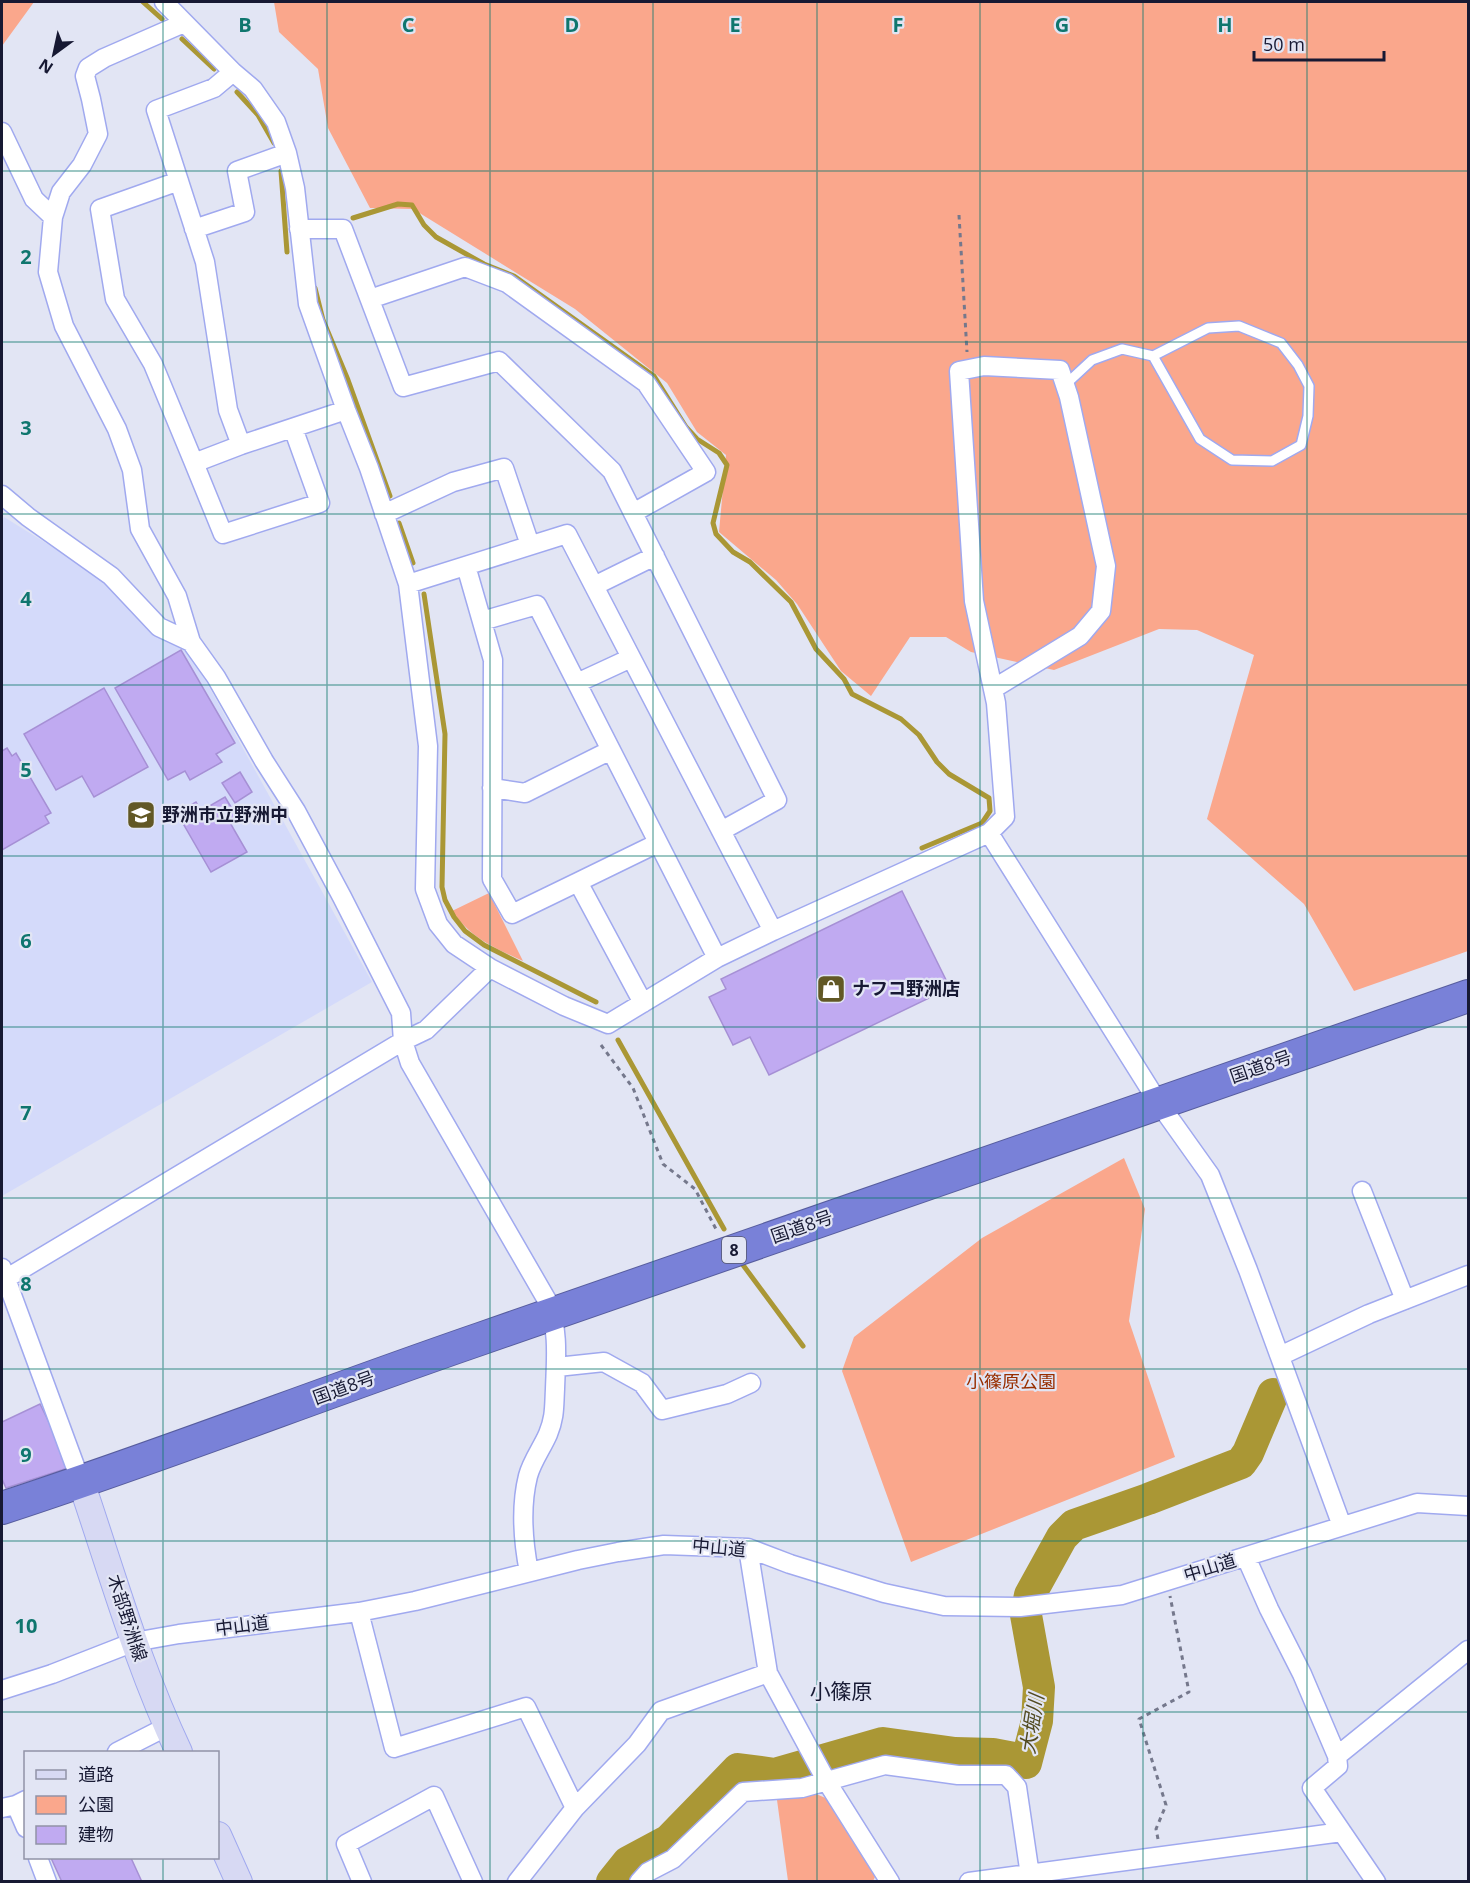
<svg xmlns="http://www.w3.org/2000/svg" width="1470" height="1883" viewBox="0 0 1470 1883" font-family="'Open Sans','Noto Sans JP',sans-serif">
	<rect width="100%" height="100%" fill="#e2e5f4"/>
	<path fill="#d4dafa" d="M4,517L112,584L187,647L372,982L2,1196V521Z"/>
	<path fill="#faa78c" d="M2,2H34L2,46Z
		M274,2H1468V951L1354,991L1304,904L1207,819L1254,655L1197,630L1159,629L1054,670L971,652L946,637H910L871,696L841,671L797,604L776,580L719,532L726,455L697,432L667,383L575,309L413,209L370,208L328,128L318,69L279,32Z
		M489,893L523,961C493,947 472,939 452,911Z
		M1124,1158L1145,1209L1129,1321L1175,1457L911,1562L842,1371L854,1337L982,1238Z
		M814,1793L830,1800L875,1877L873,1881H788L777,1800Z"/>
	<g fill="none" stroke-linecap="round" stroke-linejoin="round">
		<path stroke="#aa9735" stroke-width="5" d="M143,2L162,19
			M182,39L214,69
			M237,92L258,115L274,143
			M281,171L287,252
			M353,218L398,204L412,205L424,225L436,237L484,264L514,276L654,376L686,427L697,439L719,453L727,465L713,523L716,534L733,552L750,562L791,602L816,649L844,679L852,694L901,719L919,735L937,762L949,774L989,798L990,811L982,823L922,848
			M315,288L323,320L348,380L390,496
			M399,523L413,563
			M424,594L445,734L442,887L445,900L454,917L465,931L484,945L596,1002
			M618,1040L724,1229
			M743,1265L803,1346"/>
		<path stroke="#aa9735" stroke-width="32" d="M612,1882L628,1862L669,1840L738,1769L775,1774L883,1743L955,1753L993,1754L1014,1758L1026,1763L1037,1721L1039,1687L1026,1615L1030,1595L1062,1537L1074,1525L1148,1499L1241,1463L1248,1453L1273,1394"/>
	</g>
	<path fill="#c0aaf1" stroke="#a690d5" stroke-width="1.5" d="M181,650L235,743L216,754L222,762L190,780L185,771L168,780L115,688Z
		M104,688L148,767L94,797L82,776L56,790L24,734Z
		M7,748L12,756L16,753L51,813L45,816L49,823L2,850V751Z
		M240,772L252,792L235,803L222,783Z
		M225,797L237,817L229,821L247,852L211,872L177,813L196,802L201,811Z
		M902,891L950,988L769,1075L750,1037L733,1045L709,997L726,989L721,979Z
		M40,1404L71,1467L6,1488L2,1479V1422Z
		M51,1858H131L142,1882H62Z"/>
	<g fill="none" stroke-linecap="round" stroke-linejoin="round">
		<g stroke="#a0a9ef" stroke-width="12">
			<path id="lane" d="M1065,385L1092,360L1122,349L1153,356L1200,439L1232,460L1272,461L1301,445L1308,416L1309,386L1298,365L1281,343L1239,326L1208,328L1153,356"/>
		</g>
		<g stroke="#a0a9ef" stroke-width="21">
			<path id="street" d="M164,2L233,72L253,89L276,122L287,153L295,188L308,304L346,410L369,468L408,584L428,746L425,889L438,924L454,944L490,968L564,1006L608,1024L717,958L773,931L989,833L1005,817L996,703L974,601L959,371L984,366L1060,370L1069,397L1106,566L1101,611L1080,636L993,689
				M184,23L104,58L88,68L85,76L91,99L98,134L82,165L61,192L53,217L48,272L64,326L117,429L132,470L140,529L177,596L191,642L216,677L264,761L296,811L342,897L401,1013L403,1041L410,1063L548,1302C559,1331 556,1359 555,1389C554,1407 555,1417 548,1434C542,1448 532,1461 528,1476C520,1508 523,1541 529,1572
				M233,72L214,88L156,110L205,262L228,410L241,445
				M2,132L34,199L53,217
				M179,181L100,209L115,299L153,364L194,463L241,445L346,410
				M194,229L245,212L237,171L287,153
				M299,229H343L403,387L499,361L612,471L777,800L721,831
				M370,299L465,267L507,283L646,383L706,472L633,513
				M194,463L223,534L320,503L293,428
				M2,495L28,517L111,576L159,627L191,642
				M384,514L453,482L504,468L530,545
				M466,566L493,660L492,879L512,914L578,882L643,1003
				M408,584L567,534L773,931
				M594,586L655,556
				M482,621L537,605L717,958
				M577,683L631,658
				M492,788L525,793L611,750
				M989,833L1158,1102L1210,1175L1248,1270L1342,1526
				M578,882L658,843
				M1362,1191L1405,1300
				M2,1268L81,1482
				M2,1281L403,1041L426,1030L490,968
				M1280,1356L1369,1314L1468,1275
				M557,1367L604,1362L642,1383L662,1410L727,1394L751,1383
				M748,1548L768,1673L827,1782L890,1882
				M1246,1557L1269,1609L1302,1674L1337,1756L1338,1766L1312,1788L1376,1882
				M359,1612L394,1748L526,1707L575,1808
				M2,1690L52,1674L134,1642L179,1634L359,1612L415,1601L578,1560L618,1552L664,1545L748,1548L790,1564L884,1593L944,1606L1020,1607L1122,1595L1417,1503L1468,1506
				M117,1752L166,1727
				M1337,1756L1468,1650
				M16,1805L26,1828
				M2,1808L16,1805L26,1800
				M38,1858L47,1882
				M362,1882L346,1844L434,1796L473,1882
				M517,1882L575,1808L637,1744L661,1711L768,1673
				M639,1882L648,1872L673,1859L743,1792L802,1788L885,1765L958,1775H1006L1017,1787L1031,1882
				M969,1882L1342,1832"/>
		</g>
		<g stroke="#a0a9ef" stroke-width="28">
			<path id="secondary" d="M81,1482C112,1573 138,1666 179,1752
				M218,1835L239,1882"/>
		</g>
		<g stroke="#575d9e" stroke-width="34">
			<path id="highway" d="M2,1508C162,1456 320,1394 480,1339C810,1225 1139,1109 1468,996"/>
		</g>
		<path stroke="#75788c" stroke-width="3" stroke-dasharray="4.5 4.5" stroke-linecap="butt" d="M959,215L967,352
			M601,1045L633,1088L663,1164L695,1189L717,1231
			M1158,1839L1156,1829L1166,1805L1139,1719L1189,1692L1170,1596"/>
		<use href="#lane" stroke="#fff" stroke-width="9"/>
		<use href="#street" stroke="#fff" stroke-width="18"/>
		<use href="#secondary" stroke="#d7d9f3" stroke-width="26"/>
		<use href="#highway" stroke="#7981d8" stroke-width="32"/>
	</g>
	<path fill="none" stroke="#0f766e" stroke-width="1.5" stroke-opacity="0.55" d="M163,2V1752M327,2V1882M490,2V1882M653,2V1882M817,2V1882M980,2V1882M1143,2V1882M1307,2V1882M2,171H1468M2,342H1468M2,514H1468M2,685H1468M2,856H1468M2,1027H1468M2,1198H1468M2,1369H1468M2,1541H1468M2,1712H1468M163,1858V1882"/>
	<defs>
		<g id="school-square" transform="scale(1.5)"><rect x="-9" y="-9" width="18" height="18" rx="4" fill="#625825" stroke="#e2e5f4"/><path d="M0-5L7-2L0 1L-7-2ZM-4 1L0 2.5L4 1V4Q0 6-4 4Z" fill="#fff"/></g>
		<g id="shop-square" transform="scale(1.5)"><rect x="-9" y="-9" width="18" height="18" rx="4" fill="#625825" stroke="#e2e5f4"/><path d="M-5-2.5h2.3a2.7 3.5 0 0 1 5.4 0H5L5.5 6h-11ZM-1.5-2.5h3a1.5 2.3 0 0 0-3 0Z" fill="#fff"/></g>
	</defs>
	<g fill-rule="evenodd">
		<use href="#school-square" x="141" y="815"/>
		<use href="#shop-square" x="831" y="989"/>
	</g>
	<g text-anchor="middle" stroke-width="4.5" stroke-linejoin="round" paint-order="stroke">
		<rect fill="#e2e5f4" stroke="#54566d" stroke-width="1.5" x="722" y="1237" width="24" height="26" rx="4.5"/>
		<g font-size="16" font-weight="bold" fill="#171933">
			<text x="734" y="1256">8</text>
		</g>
		<g font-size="18" font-weight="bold" fill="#171933" stroke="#e2e5f4" text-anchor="start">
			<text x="162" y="821">野洲市立野洲中</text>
			<text x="852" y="995">ナフコ野洲店</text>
		</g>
		<g font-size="18" fill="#171933" stroke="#e2e5f4">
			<text transform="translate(1261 1067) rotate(-19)" y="6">国道8号</text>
			<text transform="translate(802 1227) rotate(-19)" y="6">国道8号</text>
			<text transform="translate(344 1388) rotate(-20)" y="6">国道8号</text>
			<text transform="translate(719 1548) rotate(5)" y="6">中山道</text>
			<text transform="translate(1210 1568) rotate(-17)" y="6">中山道</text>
			<text transform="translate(127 1618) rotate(72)" y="6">木部野洲線</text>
			<text transform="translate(242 1626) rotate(-7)" y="6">中山道</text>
		</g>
		<g font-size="18" fill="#982e01" stroke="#e2e5f4">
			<text x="1011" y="1388">小篠原公園</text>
		</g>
		<g font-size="20" font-style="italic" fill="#534b22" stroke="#e2e5f4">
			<text transform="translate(1032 1724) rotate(-81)" y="7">大堀川</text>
		</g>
		<g font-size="21" fill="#171933" stroke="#e2e5f4">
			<text x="841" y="1699">小篠原</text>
		</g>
	</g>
	<g font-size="20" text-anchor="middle" font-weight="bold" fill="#0f766e" stroke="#e2e5f4" stroke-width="4.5" stroke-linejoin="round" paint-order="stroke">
		<text x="245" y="32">B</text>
		<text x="408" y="32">C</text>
		<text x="572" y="32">D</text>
		<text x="735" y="32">E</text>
		<text x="898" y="32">F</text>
		<text x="1062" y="32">G</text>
		<text x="1225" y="32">H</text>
		<text x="26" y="264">2</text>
		<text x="26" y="435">3</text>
		<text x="26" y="606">4</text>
		<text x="26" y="777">5</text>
		<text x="26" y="948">6</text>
		<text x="26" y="1120">7</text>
		<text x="26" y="1291">8</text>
		<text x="26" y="1462">9</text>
		<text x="26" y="1633">10</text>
	</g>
	<rect width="1470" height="1883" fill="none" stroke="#171933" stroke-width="6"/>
	<rect x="24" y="1751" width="195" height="108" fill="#e2e5f4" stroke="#9193a7" stroke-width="1.5"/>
	<rect x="36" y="1770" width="30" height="9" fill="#d7d9f3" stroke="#9193a7" stroke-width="1.5"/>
	<text x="78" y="1781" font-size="18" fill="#171933">道路</text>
	<rect x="36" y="1796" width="30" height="18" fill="#faa78c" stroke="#9193a7" stroke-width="1.5"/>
	<text x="78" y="1811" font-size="18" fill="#171933">公園</text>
	<rect x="36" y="1826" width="30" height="18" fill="#c0aaf1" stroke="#9193a7" stroke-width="1.5"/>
	<text x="78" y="1841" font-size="18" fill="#171933">建物</text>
	<g transform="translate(54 54) rotate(213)" stroke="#e2e5f4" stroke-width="4.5" paint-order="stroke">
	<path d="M0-4.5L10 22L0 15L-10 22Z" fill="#171933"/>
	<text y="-9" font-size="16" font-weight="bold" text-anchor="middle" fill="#171933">N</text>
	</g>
	<path d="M1254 51v9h130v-9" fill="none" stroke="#171933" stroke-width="3"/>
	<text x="1263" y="51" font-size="18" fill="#171933" stroke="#e2e5f4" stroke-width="4.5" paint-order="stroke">50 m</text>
</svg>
